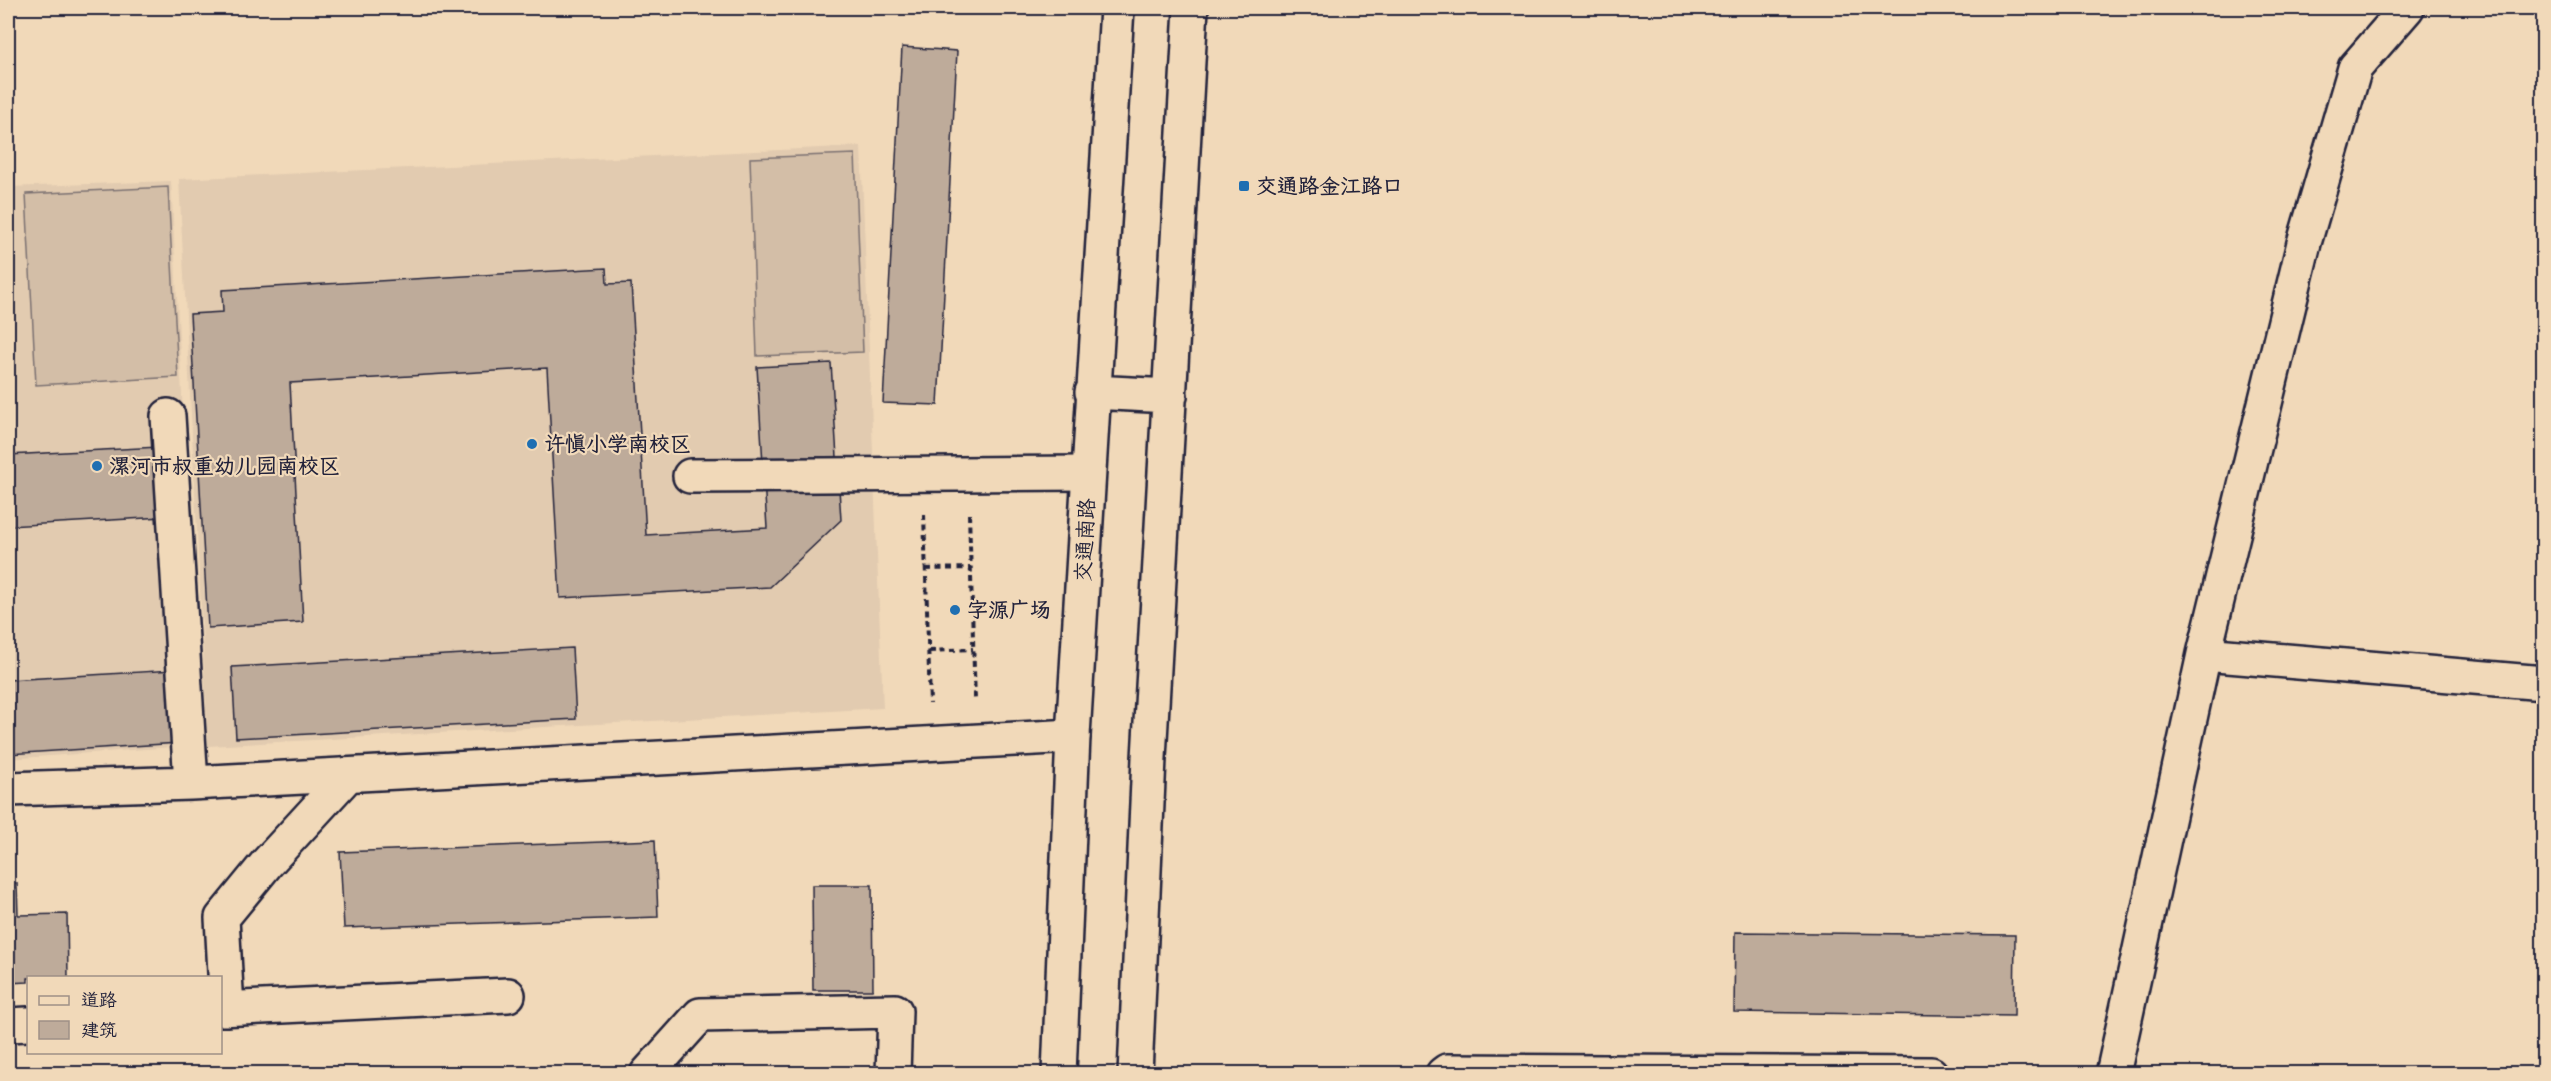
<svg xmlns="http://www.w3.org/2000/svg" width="2551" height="1081" viewBox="0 0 2551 1081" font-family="Mynerve,'LXGW WenKai TC',sans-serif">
	<rect width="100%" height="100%" fill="#f1d9b9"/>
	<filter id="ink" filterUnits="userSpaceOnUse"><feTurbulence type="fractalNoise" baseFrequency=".0167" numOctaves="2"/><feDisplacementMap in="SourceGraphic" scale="12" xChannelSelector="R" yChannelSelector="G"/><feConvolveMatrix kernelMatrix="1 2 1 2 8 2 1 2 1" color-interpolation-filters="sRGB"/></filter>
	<g filter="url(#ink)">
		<path fill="#e2cbb0" d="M861,146L883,708L208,746L179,179Z
			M171,181L200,745L8,759V187Z"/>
		<path fill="#d3bea7" stroke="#7a7071" stroke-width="1.5" d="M855,154L863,352L757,356L750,158Z
			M168,187L178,377L36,385L26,194Z"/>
		<path fill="#beab9a" stroke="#22223b" stroke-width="1.5" d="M902,47L957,51L938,405L883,403Z
			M606,268L607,284L631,283L646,535L767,528L757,367L831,363L841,520L770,587L560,598L547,368L290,383L303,622L208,628L190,314L223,312L222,290Z
			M159,447L163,517L8,526V455Z
			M572,648L576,719L236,738L232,667Z
			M174,670L179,743L8,754V680Z
			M655,840L658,917L344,928L340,852Z
			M8,883H17L18,915L67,914L68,978H28V982L8,983Z
			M812,885H872L873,990H813Z
			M1735,932L2015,935L2014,1016L1734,1012Z"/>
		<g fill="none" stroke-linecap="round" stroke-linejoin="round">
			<g stroke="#22223b" stroke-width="38">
				<path id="minor" d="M168,416L191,783
					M690,476L1088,473
					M2204,654L2544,683
					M8,789L191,783L1073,736
					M220,1009L508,995
					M227,1009L222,918L267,863L348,775
					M8,1025L28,1024
					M647,1074L700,1015L895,1011L893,1074
					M1443,1074L1447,1071L1931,1074
					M2113,1074L2204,654L2304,243L2355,68L2407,8"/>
			</g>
			<g stroke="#22223b" stroke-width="38">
				<path id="secondary" d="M1092,392L1170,396
					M1059,1074L1073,736L1117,8
					M1135,1074L1149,758L1191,8"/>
			</g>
			<path stroke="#22223b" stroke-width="4" stroke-dasharray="6 4.5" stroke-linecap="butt" d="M924,514L930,704
				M969,514L975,701
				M926,569L971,568
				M929,651L973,649"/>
			<use href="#minor" stroke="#f1d9b9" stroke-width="33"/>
			<use href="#secondary" stroke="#f1d9b9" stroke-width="33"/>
		</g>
	</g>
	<g fill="#1f6fb2" stroke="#f1d9b9" stroke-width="2">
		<rect x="1238" y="180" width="12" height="12" rx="3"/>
		<circle cx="532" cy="444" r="6"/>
		<circle cx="97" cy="466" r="6"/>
		<circle cx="955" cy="610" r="6"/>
	</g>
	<g text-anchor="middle" stroke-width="4.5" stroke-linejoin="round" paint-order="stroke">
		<g font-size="21" font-weight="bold" fill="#22223b" stroke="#f1d9b9" text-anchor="start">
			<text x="1256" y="193">交通路金江路口</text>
			<text x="544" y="451">许慎小学南校区</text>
			<text x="109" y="473">漯河市叔重幼儿园南校区</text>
			<text x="967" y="617">字源广场</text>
		</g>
		<g font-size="21" fill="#22223b" stroke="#f1d9b9">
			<text transform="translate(1085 540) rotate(-87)" y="7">交通南路</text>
		</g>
	</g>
	<rect width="2551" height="1081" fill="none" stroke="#f1d9b9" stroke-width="30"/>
	<rect x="15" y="15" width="2521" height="1051" fill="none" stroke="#22223b" stroke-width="2" filter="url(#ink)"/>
	<rect x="27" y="976" width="195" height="78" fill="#f1d9b9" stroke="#9e9087" stroke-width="1.5"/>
	<rect x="39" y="996" width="30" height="9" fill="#f1d9b9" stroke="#9e9087" stroke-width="1.5"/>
	<text x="81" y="1006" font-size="18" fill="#22223b">道路</text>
	<rect x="39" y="1021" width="30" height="18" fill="#beab9a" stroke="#9e9087" stroke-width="1.5"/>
	<text x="81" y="1036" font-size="18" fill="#22223b">建筑</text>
</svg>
